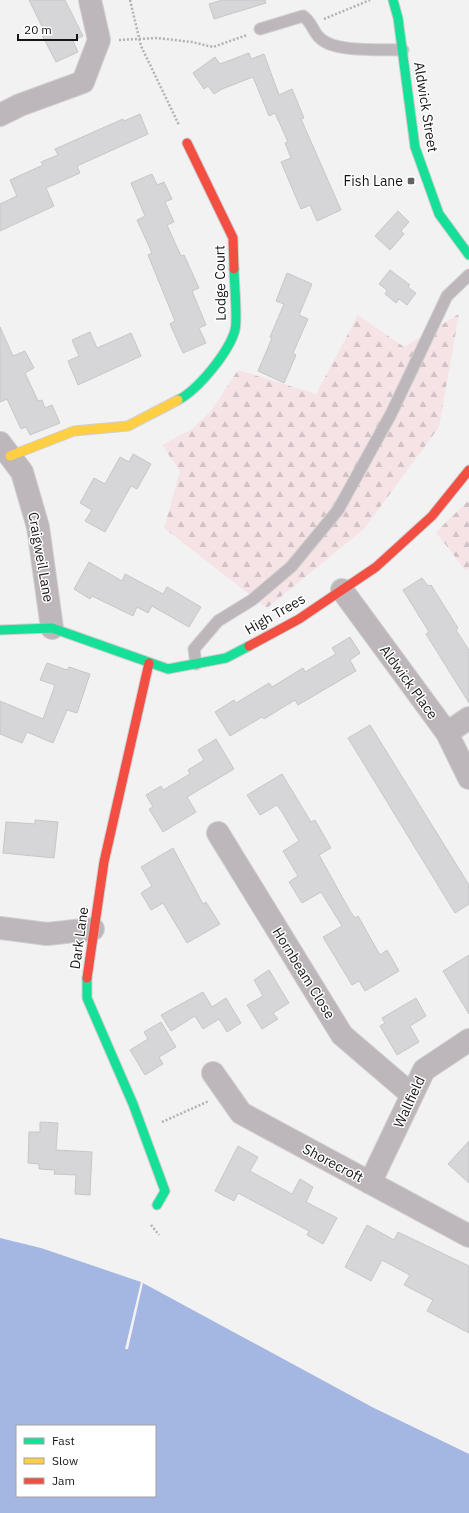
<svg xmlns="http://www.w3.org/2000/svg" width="469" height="1513" viewBox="0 0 469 1513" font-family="'IBM Plex Sans',sans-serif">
	<defs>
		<pattern id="forest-firs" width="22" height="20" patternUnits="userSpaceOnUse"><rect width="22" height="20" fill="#f5e3e6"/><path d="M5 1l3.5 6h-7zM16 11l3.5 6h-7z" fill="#d1c2c5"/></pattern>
	</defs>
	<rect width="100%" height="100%" fill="#f3f2f3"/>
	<path fill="url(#forest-firs)" d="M459,314L439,427L364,529L267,608L164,528L180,471L162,445L192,429L211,411L238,370L316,394L358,315L404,347Z
		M469,500V568L465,570L436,532Z"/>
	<path fill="#a4b7e2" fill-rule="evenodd" d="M0,1238L41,1248L141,1282L125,1349H128L143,1283L372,1407L469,1454V1513H0ZM17,1426H155V1496H17Z"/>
	<path fill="#d6d5d7" stroke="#c7c7c8" d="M29,0H65L83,36L73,41L78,52L56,62L42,35L45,33Z
		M222,0H265L266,3L214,19L209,4Z
		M249,53L251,59L264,54L279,95L292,89L304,118L301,119L341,210L317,221L310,205L301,209L281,162L291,158L285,143L288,142L275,113L269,116L253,77L222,89L214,94L208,86L204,89L193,73L215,57L220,64Z
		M140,114L148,134L77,166L80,173L46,188L54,206L0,231V204L17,196L10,180L43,165L41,162L58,155L55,149L123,119L124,121Z
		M152,174L157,185L164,182L172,199L165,202L174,222L167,225L181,256L184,255L199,288L192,291L206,325L199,328L206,343L183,353L170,324L175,321L148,255L152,253L137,220L145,216L131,183Z
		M398,211L409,222L401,231L404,234L390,250L375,236Z
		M390,270L410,285L408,287L416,293L407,305L399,299L396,303L385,294L387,290L379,284Z
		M287,273L312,284L299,315L308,319L293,353L296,355L284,383L258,371L272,338L270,337L284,304L276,301Z
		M0,327L13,356L25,351L34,368L25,373L38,401L42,400L45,408L52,405L60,423L30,435L26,427L21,429L7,399L0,402Z
		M90,332L97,348L131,333L141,356L78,385L68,361L79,356L72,340Z
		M133,454L151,464L137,489L131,486L105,532L85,521L92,510L80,503L94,478L105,484L120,457L129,462Z
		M89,562L122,581L125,574L163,594L167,587L201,607L189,627L152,606L148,613L137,607L133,616L92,596L90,599L74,589Z
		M422,578L428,586L431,585L458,628L456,630L469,650V703L426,634L429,632L403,590Z
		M350,637L360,653L350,660L356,671L298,705L295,700L264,719L262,717L230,736L215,712L234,700L236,703L269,683L272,687L303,668L305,672L336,654L332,648Z
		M47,663L67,670L69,667L90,674L77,713L67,710L53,743L27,732L22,743L0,734V701L43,719L55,685L40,680Z
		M370,725L469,885V904L455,913L348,738Z
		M216,739L234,769L187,797L196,812L163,832L149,809L153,807L146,795L161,786L163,790L190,774L188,770L204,760L198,750Z
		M282,774L311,822L315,820L331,848L319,855L350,911L355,918L358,916L380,955L387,950L399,971L365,991L359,981L352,985L323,937L342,926L321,892L302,903L289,882L298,876L283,851L299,841L282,812L277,805L260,815L247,795Z
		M35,820L58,822L54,858L3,853L6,822L35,824Z
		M173,848L203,904L206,902L220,924L187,943L163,903L151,910L141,893L152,886L141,867Z
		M469,955V1014L443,971Z
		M269,970L289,1003L273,1013L278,1019L262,1029L247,1005L263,996L254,980Z
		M203,992L212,1007L226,998L241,1023L227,1032L219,1019L203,1029L195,1016L171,1031L161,1015Z
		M416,998L426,1016L410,1026L419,1042L397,1055L380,1026L385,1023L382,1018Z
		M161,1022L176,1047L159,1057L163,1064L145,1075L130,1050L148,1039L144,1032Z
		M40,1122L58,1123L56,1150L92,1152L90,1195L75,1194L76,1175L54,1174L55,1170L39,1169V1164L28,1163L29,1132H40Z
		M469,1141V1183L448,1164Z
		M238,1146L258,1157L250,1171L292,1194L300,1179L313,1187L306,1202L337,1218L323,1244L307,1235L309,1231L238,1193L234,1201L215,1191Z
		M367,1225L394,1240L398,1232L469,1266V1333L427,1311L433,1300L404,1285L410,1275L382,1260L371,1281L345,1267Z"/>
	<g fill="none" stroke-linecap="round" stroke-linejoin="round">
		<g stroke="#d0cfd0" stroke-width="13">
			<path id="lane" d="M260,29L303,16C312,22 313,32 320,38C334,53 383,49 403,50
				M196,664L194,649L218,621L252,600L291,567L338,510L391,414L447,296L469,275"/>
		</g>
		<g stroke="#d0cfd0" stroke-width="24">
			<path id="street" d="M0,115L20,105L83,82L99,40L90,0
				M0,443L22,472L38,527L52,628
				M342,590L447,733L469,778
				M447,733L469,718
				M218,833L342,1035L412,1095
				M0,928L47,934L93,929
				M213,1073L241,1113L469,1236
				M370,1183L424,1070L469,1040"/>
		</g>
		<g stroke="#d0cfd0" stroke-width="11">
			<path id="fast" d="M393,0L398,18L415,147L439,214L469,255
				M178,400C198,390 229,352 235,330C238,320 234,282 234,269
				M0,630L52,628L168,669L226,658L249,646
				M87,978V998L133,1104L165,1191L157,1205"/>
		</g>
		<g stroke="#d0cfd0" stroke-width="11">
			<path id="slow" d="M10,456L74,431L128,426L178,400"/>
		</g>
		<g stroke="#d0cfd0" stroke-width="11">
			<path id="jam" d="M187,143L233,238L234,269
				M249,646L299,619L376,567L432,516L469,470
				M87,978L104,862L149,663"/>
		</g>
		<path stroke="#b5b0b3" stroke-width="2.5" stroke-dasharray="2 2" stroke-linecap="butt" d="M130,0L141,46L179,125
			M324,19L370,0
			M119,40L157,38L192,42L213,47L247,35
			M162,1122L209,1101
			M151,1225L159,1235"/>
		<use href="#lane" stroke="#bdb6ba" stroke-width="11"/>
		<use href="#street" stroke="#bdb6ba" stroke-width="22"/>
		<use href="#fast" stroke="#16e098" stroke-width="9"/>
		<use href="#slow" stroke="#ffcf43" stroke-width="9"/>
		<use href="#jam" stroke="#f24e42" stroke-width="9"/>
	</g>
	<rect fill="#646364" stroke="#fff" stroke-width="1.5" x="407" y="177" width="8" height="8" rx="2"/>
	<g text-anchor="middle" stroke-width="3" stroke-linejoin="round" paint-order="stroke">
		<g font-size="14" fill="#171617" stroke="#fff">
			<text transform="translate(426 107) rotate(81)" y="5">Aldwick Street</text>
			<text transform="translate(220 283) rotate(-91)" y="5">Lodge Court</text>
			<text transform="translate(41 557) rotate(80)" y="5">Craigweil Lane</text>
			<text transform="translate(275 614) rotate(-30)" y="5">High Trees</text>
			<text transform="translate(409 682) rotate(54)" y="5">Aldwick Place</text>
			<text transform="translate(79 938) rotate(-82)" y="5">Dark Lane</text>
			<text transform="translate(304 973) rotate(58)" y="5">Hornbeam Close</text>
			<text transform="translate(409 1102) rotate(-65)" y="5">Wallfield</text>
			<text transform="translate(333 1163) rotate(28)" y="5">Shorecroft</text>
		</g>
		<g font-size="14" fill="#171617" stroke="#fff" text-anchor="end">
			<text x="403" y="186">Fish Lane</text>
		</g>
	</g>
	<rect x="16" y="1425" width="140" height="72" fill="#ffffff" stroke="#a2a2a2"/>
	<rect x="24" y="1438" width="20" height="6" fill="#16e098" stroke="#a2a2a2"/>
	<text x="52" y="1445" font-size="12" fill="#171617">Fast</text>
	<rect x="24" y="1458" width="20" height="6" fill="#ffcf43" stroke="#a2a2a2"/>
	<text x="52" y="1465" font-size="12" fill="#171617">Slow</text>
	<rect x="24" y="1478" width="20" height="6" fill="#f24e42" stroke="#a2a2a2"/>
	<text x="52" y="1485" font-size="12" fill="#171617">Jam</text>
	<path d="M18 34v6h59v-6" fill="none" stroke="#171617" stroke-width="2"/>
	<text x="24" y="34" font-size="12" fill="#171617" stroke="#ffffff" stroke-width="3" paint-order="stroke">20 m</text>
</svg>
